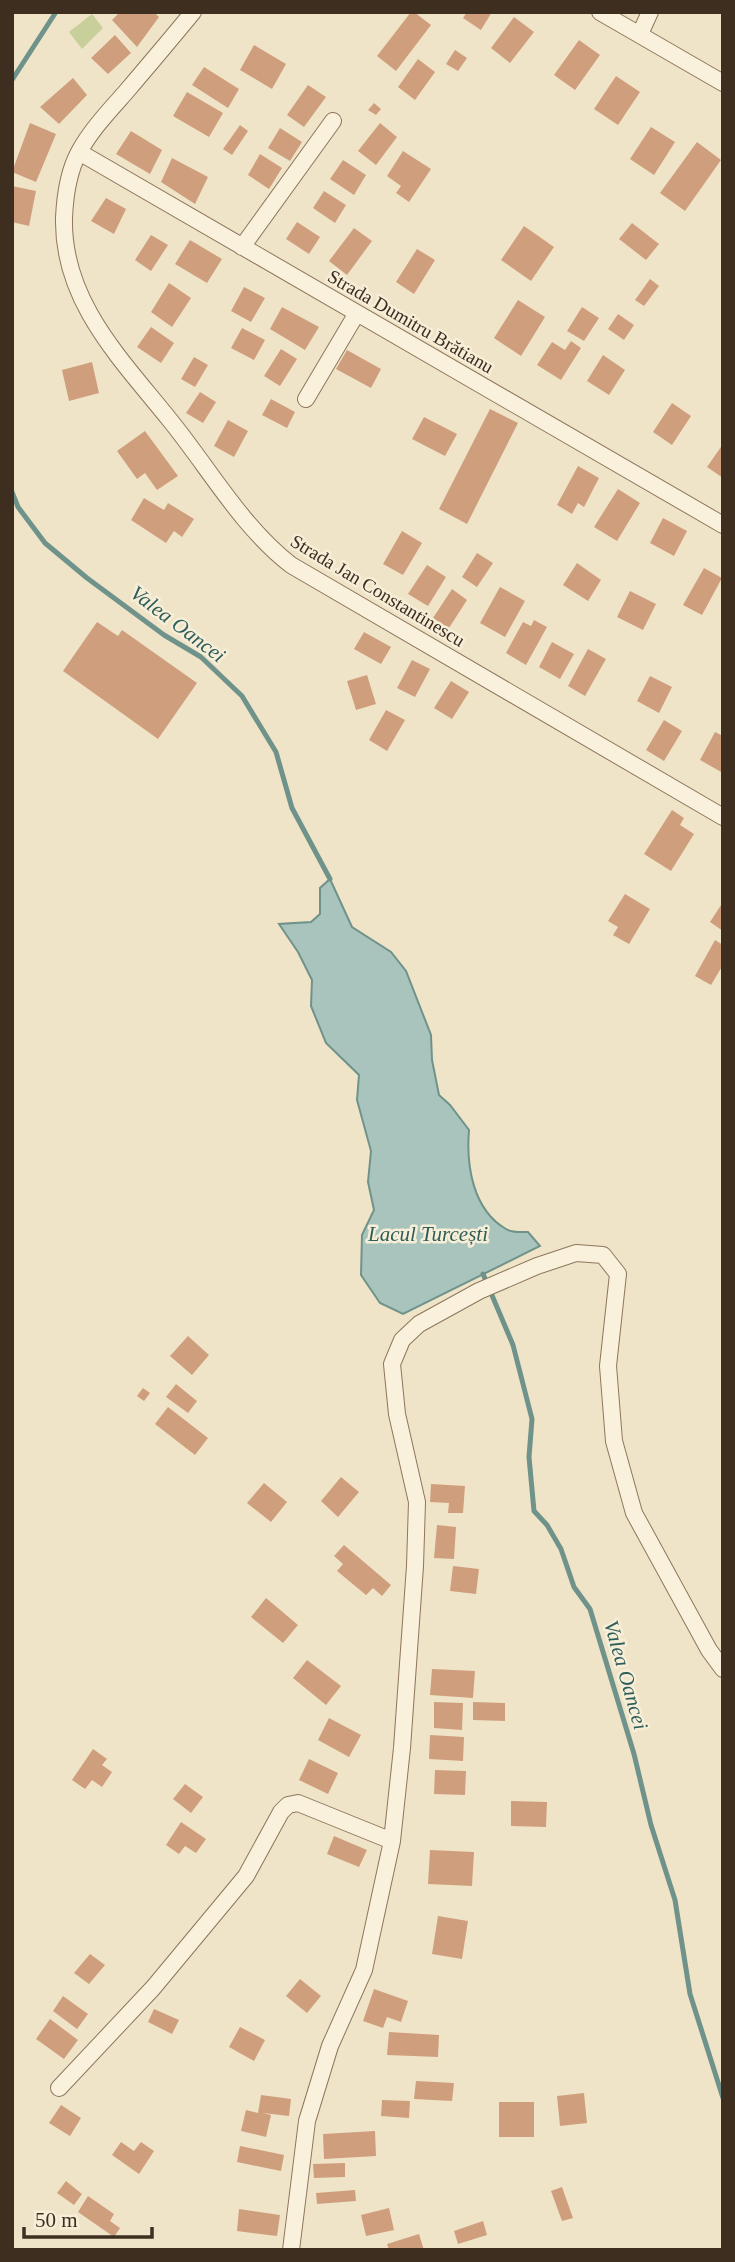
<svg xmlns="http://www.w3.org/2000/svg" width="735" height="2262" viewBox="0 0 735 2262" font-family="Georgia,serif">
	<rect width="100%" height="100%" fill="#f0e4c8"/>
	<path fill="#c9cf9b" d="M92,14L103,28L82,49L69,32Z"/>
	<path fill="#a9c4bc" stroke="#6f938a" stroke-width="2" d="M330,879L352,927L391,952L406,971L431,1035L432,1060L439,1095L450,1105L469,1130C466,1166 473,1210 506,1229C512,1233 521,1232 528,1232L540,1246L403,1314L380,1303L361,1275L362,1235L374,1210L368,1182L371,1151L357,1100L359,1075L326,1043L311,1006L312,980L298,952L279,924L311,922L320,914V888Z"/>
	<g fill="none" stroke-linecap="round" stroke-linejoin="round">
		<path stroke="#6f938a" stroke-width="5" d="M12,80L56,12
			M12,492L18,507L45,543L87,578L164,635L201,657L242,696L276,752L292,808L330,879
			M483,1274L513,1345L532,1419L529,1457L534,1511L547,1525L561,1549L574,1587L590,1609L634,1754L651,1825L675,1900L690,1994L723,2098"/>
	</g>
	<path fill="#cf9f7d" d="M120,12H154L159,17L137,47L112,20Z
		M411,12H414L431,25L396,71L377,56Z
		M467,12H492L481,30L463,18Z
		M514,17L534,32L510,63L491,48Z
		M115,35L131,53L108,74L91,58Z
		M579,40L600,55L575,90L554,75Z
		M254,45L286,64L272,89L240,70Z
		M455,50L467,58L458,71L446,64Z
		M418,59L435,72L415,100L398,87Z
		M204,67L239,89L228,108L192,85Z
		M616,76L640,92L618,125L594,109Z
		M73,78L87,95L59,124L40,107Z
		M308,85L326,97L304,127L287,115Z
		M187,92L223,113L209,137L173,116Z
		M374,103L381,109L376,115L368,110Z
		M30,123L56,134L36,182L12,172Z
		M380,123L397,137L376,165L358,151Z
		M240,125L248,131L232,155L223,149Z
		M651,127L675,142L654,175L630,159Z
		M280,128L302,142L290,161L268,148Z
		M131,131L162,150L150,174L116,154Z
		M697,142L721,160L685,211L660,193Z
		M403,151L431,169L409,202L396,193L401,186L387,176Z
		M260,154L282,168L269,189L248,175Z
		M172,158L208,177L195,204L161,182Z
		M343,160L366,175L354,195L330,179Z
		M12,186L36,191L29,226L12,222Z
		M324,191L346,205L335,223L313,208Z
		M106,198L126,209L114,234L91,221Z
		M297,222L320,237L309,254L286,239Z
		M632,223L659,244L646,260L619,239Z
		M524,226L554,247L531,281L501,260Z
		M354,228L372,241L347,275L329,261Z
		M151,235L168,245L151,271L135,260Z
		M190,240L222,259L207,283L175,264Z
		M417,249L435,260L414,294L396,282Z
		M650,279L659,286L644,306L635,300Z
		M169,283L191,298L172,327L151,312Z
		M244,287L265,298L251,322L231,311Z
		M518,300L545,317L521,356L494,338Z
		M282,307L319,327L305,350L270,329Z
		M582,307L599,318L584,341L567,331Z
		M618,314L634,325L624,340L608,329Z
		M151,327L174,343L161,363L137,347Z
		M242,328L265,340L254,360L231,348Z
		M571,341L581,348L561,380L537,365L552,342L565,350Z
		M281,349L297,359L280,386L264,376Z
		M347,350L381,369L371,388L336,369Z
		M603,355L625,370L609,395L587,381Z
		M194,357L208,365L195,387L181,379Z
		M92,362L99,393L69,401L62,370Z
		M200,392L216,402L203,423L186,413Z
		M271,399L295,412L287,428L262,415Z
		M672,403L691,416L672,445L653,432Z
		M490,409L518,423L467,524L439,509Z
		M424,417L457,434L445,456L412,439Z
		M228,420L248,431L234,457L214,446Z
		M145,431L178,476L157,490L145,473L137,479L117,451Z
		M723,444V478L707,467Z
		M578,466L599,478L584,507L578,503L572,514L557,505Z
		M618,489L640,503L617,541L594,527Z
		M144,498L164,510L168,503L194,519L182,537L174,531L166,543L131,520Z
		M663,518L687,531L674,556L650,543Z
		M402,531L422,543L403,575L383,564Z
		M477,553L493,563L477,587L462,577Z
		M577,563L601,580L588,601L563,585Z
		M427,565L446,577L428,606L408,594Z
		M704,568L722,578L702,615L683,605Z
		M500,587L525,601L505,637L480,623Z
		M452,589L467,600L449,628L433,618Z
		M630,591L656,604L643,630L617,617Z
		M534,620L547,627L526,665L506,653L523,622L531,626Z
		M97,622L118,636L122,630L197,683L158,739L63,671Z
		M364,632L391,647L381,664L354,649Z
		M552,642L574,654L560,679L539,667Z
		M588,649L606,659L585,696L568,686Z
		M412,660L430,669L415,697L397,688Z
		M367,675L376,704L356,710L347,681Z
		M650,676L672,687L659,713L637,701Z
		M451,681L469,692L452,719L434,708Z
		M386,710L405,720L387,751L369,740Z
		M664,720L682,731L664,761L646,750Z
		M715,732L723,736V773L700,760Z
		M672,810L684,818L680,825L694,834L671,871L644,854Z
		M625,894L650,909L629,944L613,935L618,927L608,921Z
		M723,902V931L710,922Z
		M715,940L723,945V965L711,985L695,976Z
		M188,1336L209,1355L192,1375L170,1356Z
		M176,1384L197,1401L188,1413L166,1397Z
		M143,1388L150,1393L144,1401L137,1396Z
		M168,1407L208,1438L195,1455L155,1424Z
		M341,1477L359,1492L338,1517L321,1501Z
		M264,1483L287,1502L271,1522L247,1503Z
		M431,1484L465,1486L463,1513H448L449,1503L430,1502Z
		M437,1525L456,1527L454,1559L434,1558Z
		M344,1545L391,1585L382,1596L373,1588L366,1595L337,1571L343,1564L334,1556Z
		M453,1566L479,1569L476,1594L450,1591Z
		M266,1598L298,1625L283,1643L251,1617Z
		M307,1660L341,1686L326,1705L293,1678Z
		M432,1669L475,1671L473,1698L430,1695Z
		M434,1702L463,1703L462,1730L434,1728Z
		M473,1702L505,1703V1721L473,1720Z
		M329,1718L361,1735L349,1757L318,1740Z
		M430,1735L464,1737L463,1761L429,1759Z
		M93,1749L107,1759L102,1765L112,1772L102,1787L92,1780L85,1789L72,1780Z
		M309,1759L338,1773L328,1794L299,1780Z
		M435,1770L466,1771L465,1795L434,1794Z
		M185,1784L203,1797L191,1813L173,1799Z
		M511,1801L547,1802L546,1827L511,1826Z
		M181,1822L206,1839L196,1853L185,1846L179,1854L166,1845Z
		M334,1836L367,1850L359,1867L327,1854Z
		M430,1850L474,1852L472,1886L428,1884Z
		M438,1916L468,1921L462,1959L432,1954Z
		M90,1954L105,1965L89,1984L74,1973Z
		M300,1979L321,1996L307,2013L286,1996Z
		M374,1989L408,2001L401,2022L387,2017L383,2028L363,2021Z
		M63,1996L88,2014L77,2029L53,2011Z
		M154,2009L179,2020L172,2034L148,2022Z
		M50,2019L78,2040L64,2059L36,2039Z
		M240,2027L265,2040L254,2061L229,2047Z
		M389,2032L439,2035L438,2057L387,2055Z
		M416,2081L454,2083L452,2101L414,2099Z
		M584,2093L587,2123L560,2126L557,2096Z
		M261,2095L291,2099L289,2116L263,2113L271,2115L266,2137L241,2131L246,2110L258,2113Z
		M382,2100L410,2101L409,2118L381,2116Z
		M499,2102H534V2137H499Z
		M61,2105L81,2118L70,2136L49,2123Z
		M375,2131L376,2156L324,2159L323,2134Z
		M121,2142L134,2151L141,2142L154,2151L139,2174L112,2155Z
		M240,2146L284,2155L281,2171L237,2162Z
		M345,2163V2177L314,2178L313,2164Z
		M66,2181L82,2194L74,2205L57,2193Z
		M562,2187L573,2218L562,2221L551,2191Z
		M355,2190L356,2201L317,2204L316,2193Z
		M88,2196L114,2214L110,2221L120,2228L114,2237L78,2212Z
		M389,2208L394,2230L366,2236L361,2215Z
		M239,2209L280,2215L277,2236L237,2231Z
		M483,2221L487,2235L458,2244L454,2231Z
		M419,2234L424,2250H389L387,2244Z"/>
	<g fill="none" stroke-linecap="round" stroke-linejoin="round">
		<g stroke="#8d765c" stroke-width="18">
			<path id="street" d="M193,12C171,39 148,66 125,93C109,111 91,130 79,152C68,172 65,195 64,218C62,301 121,359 169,419C209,468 241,526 291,565L723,817
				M600,12L723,83
				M640,34L650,12
				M79,152L723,525
				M242,247L333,121
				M306,399L357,313
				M59,2088L153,1988L246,1876L281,1812L288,1805L298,1803L392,1841
				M291,2250L307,2121L330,2046L364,1970L392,1841L402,1748L415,1566L417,1502L397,1414L392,1364L402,1340L419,1324L479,1291L537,1266L576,1253L603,1255L618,1274L608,1366L614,1441L634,1513L709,1650L723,1669"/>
		</g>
		<use href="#street" stroke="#faf1dc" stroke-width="16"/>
	</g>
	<g text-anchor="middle" stroke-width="5" stroke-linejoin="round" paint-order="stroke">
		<g font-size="19" fill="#3d2e20" stroke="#f7eed8">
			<text transform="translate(411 321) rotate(30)" y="7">Strada Dumitru Brătianu</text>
			<text transform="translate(378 590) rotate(31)" y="7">Strada Jan Constantinescu</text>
		</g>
		<g font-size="21" font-style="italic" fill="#2f5d5a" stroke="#f7eed8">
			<text transform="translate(178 624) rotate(37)" y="7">Valea Oancei</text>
			<text x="428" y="1241">Lacul Turcești</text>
			<text transform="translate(626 1675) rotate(74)" y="7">Valea Oancei</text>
		</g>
	</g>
	<rect width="735" height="2262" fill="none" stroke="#3d2e20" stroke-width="28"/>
	<path d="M24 2227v10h128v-10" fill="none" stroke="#3d2e20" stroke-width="3.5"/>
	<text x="35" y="2227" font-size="21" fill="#3d2e20" stroke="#f7eed8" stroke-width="5" paint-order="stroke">50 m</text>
</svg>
